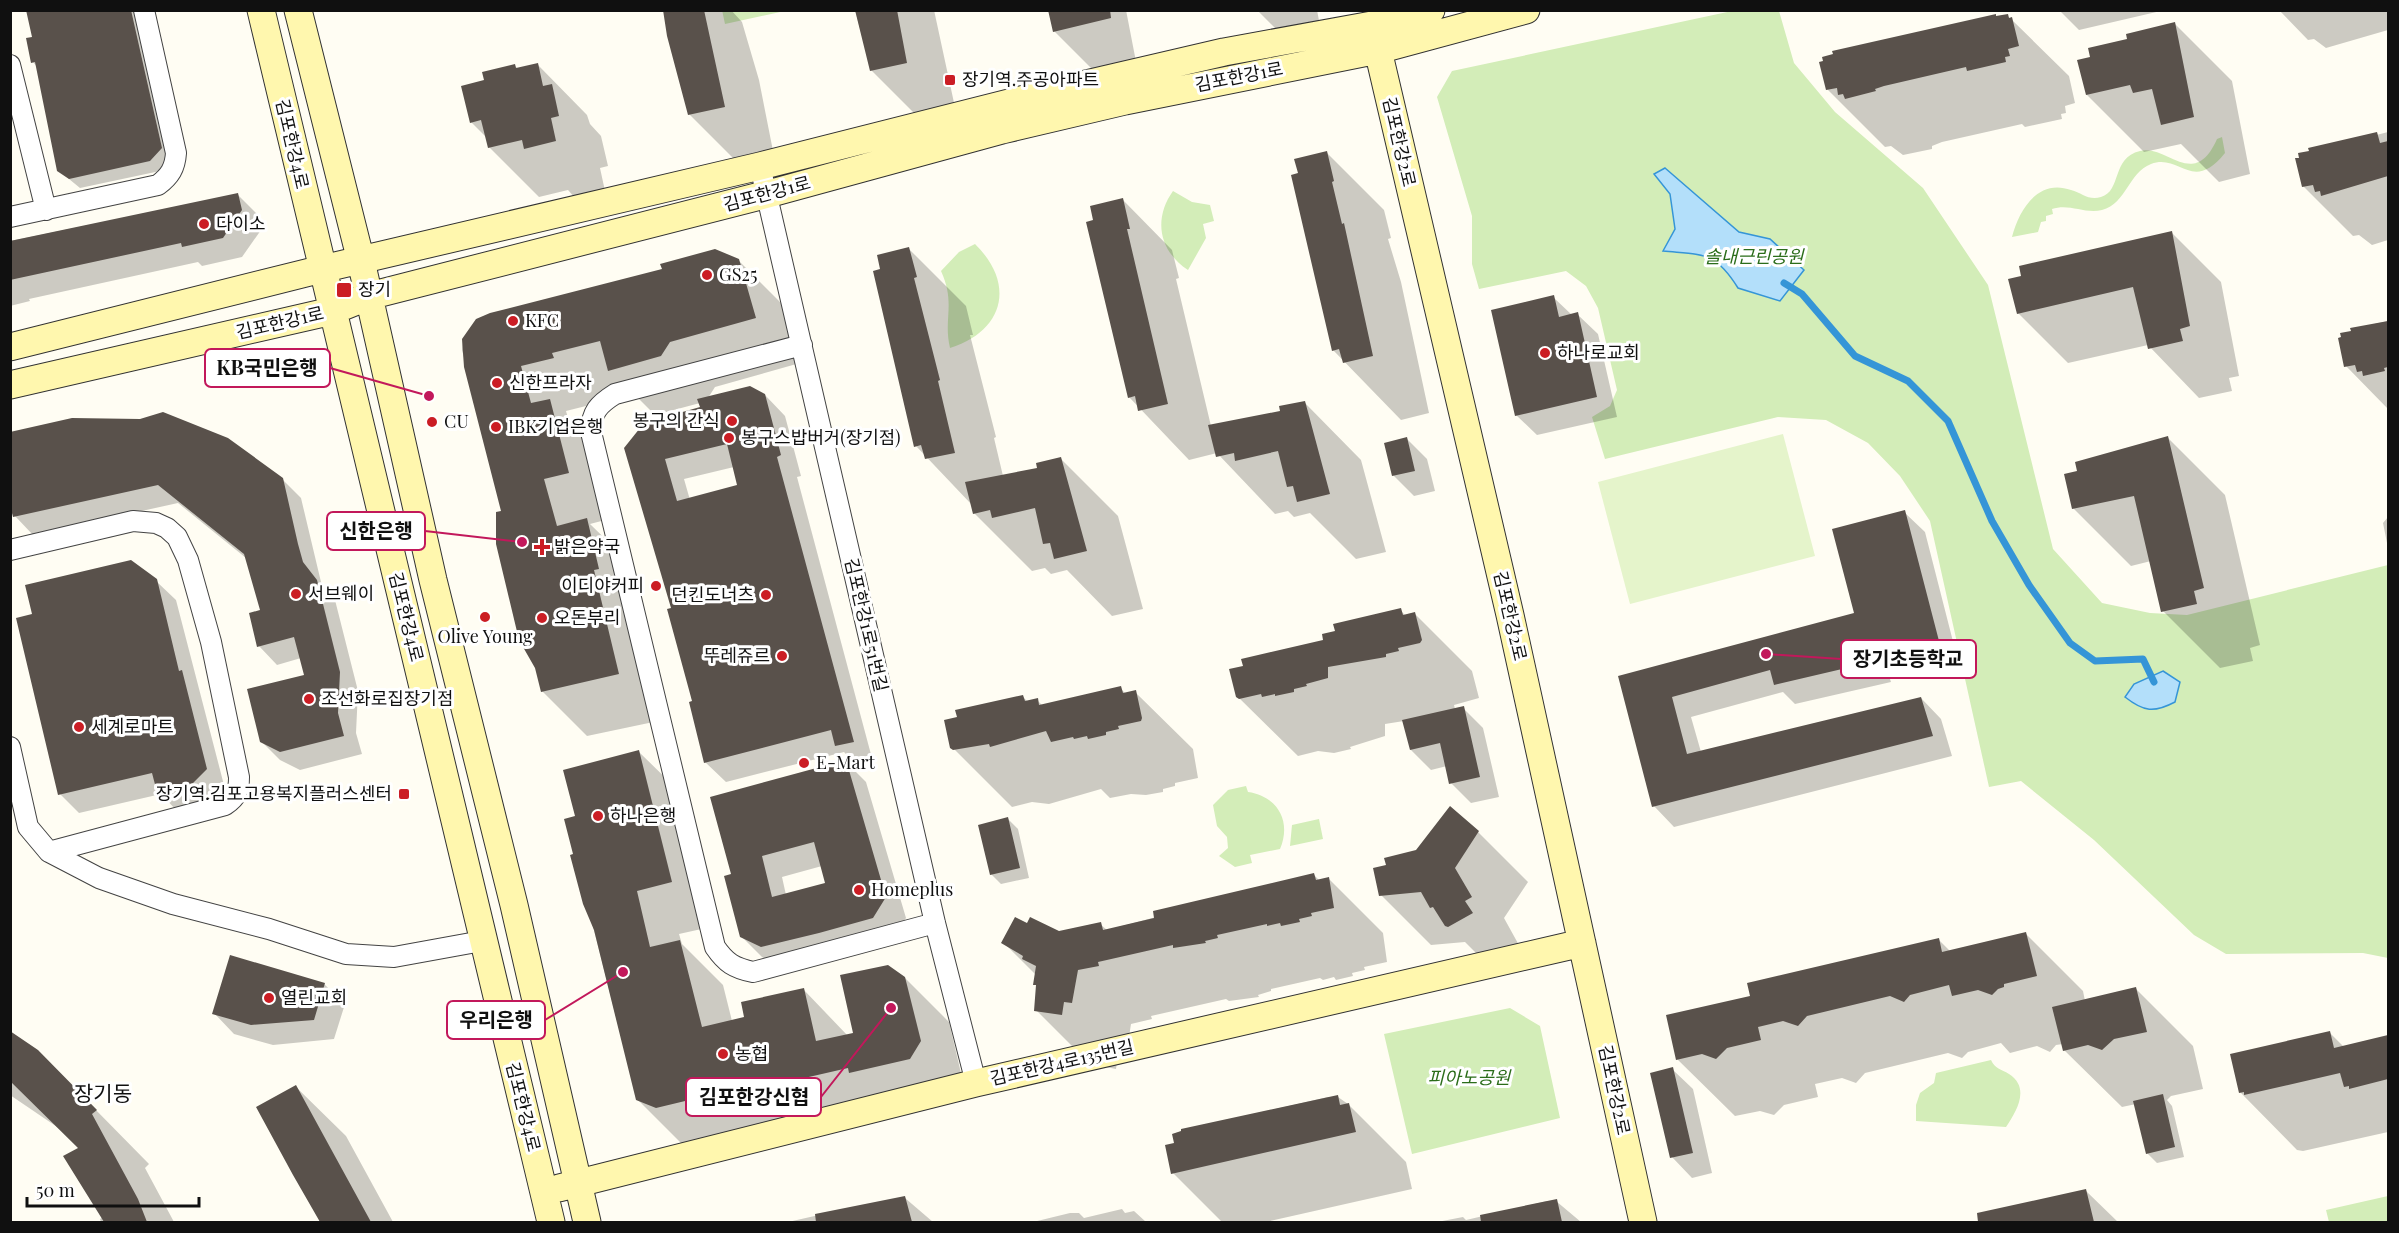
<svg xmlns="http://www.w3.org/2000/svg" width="2399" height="1233" viewBox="0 0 2399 1233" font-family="'Playfair Display','Noto Sans KR',serif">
	<rect width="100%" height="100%" fill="#fffdf3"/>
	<path fill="#d3edb8" d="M722,10H785V11L725,24Z
		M1732,11H1779L1794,63L1835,112L1923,188L1988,285L2053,549L2102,603L2150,613L2187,615L2388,565V958L2363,953L2226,954L2194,935L2094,840L2021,781L1989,787L1930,521L1900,476L1868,443L1826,420L1778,417L1605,459L1592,417L1610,406L1617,390L1598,308L1586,286L1566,271L1479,289L1472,264V216L1437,97L1452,71Z
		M2222,137L2225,153C2192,194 2180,153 2151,164C2128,173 2127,203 2102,210C2084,214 2069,203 2052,209L2053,214L2046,216V221L2041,222L2038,232L2012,237C2019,210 2038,178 2071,190C2082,193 2089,201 2101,197C2122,191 2111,158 2140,151C2167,144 2194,191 2217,139Z
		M1173,191L1192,202L1210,205L1214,221L1203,224L1206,238L1188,270C1159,251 1153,219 1173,191Z
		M975,244C1016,284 1004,331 950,348C943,318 956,304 941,271L959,252Z
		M1246,786L1248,792C1277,796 1292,821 1280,849L1250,855L1252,863L1235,867L1219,856L1228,848L1227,837L1217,826L1213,805L1228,790Z
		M1319,819L1323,839L1290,846L1292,825Z
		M1510,1008L1540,1026L1560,1118L1412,1154L1384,1034Z
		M1991,1060C1995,1069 2001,1069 2009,1074C2031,1088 2016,1112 2006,1127L1916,1121V1105L1920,1093L1934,1083L1936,1073Z
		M2388,1196V1222H2329L2326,1210Z"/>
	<path fill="#e5f4cb" d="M1783,434L1815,556L1630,604L1598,482Z"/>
	<path fill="#b3dffa" stroke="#3595d7" stroke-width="1.5" d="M1665,168L1739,232L1770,239L1804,270L1780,301L1738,288C1715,251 1703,255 1663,251L1675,229L1670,194L1654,174Z
		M2163,671L2180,682L2175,702C2154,713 2144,712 2125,697L2134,684Z"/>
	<path fill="#0003" fill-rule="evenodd" d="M27,10H138L171,158L160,171L80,188L58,170L38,68L33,62L34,38Z
		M664,10H731L742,22L759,80L774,156L739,164L689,114Z
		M855,10H934L956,112L921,120L871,70Z
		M1049,10H1126L1138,72L1104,81L1054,31Z
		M1257,10H1317L1321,31L1286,39Z
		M2059,10H2165L2079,30Z
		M2279,10H2388V30L2326,48L2314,39L2308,40Z
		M1995,15L1998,18L2007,16L2011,19L2069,76L2075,103L2065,106L2066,113L2061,114L2062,119L2025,127L2022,124L1942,142L1932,146V149L1903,155L1891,146L1885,147L1827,89Z
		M2175,24L2232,81L2250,174L2219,182L2181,144L2144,152L2087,95L2092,58L2129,40Z
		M538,65L587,115L590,124L601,136L608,166L600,168L605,191L575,198L568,190L539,197L489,147L487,138L471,122L485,82L515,66L518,69Z
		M2388,132V240L2372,245L2359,235L2353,236L2303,186L2353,141Z
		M1327,153L1384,210L1391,238L1388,239L1401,282L1429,413L1401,420L1333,350L1300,174Z
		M238,195L257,214L261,230L242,257L202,266L198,262L29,299L30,301L10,306V241Z
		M1123,200L1172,250L1179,278L1176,279L1211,426L1282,412L1304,402L1361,460L1386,552L1356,559L1310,513L1294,517L1288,511L1275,514L1217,453L1189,460L1129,397L1095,221Z
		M2171,232L2221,282L2239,376L2229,378L2232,391L2199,398L2148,345L2068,363L2018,313Z
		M909,249L966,306L973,335H970L996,437L994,438L1003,476L1038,469L1061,459L1118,516L1143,609L1112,616L1067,570L1051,574L1045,568L1032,571L974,513L972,505L916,446L882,270Z
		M738,260L784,306L800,363L715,387L708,398L765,395L785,416L801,476L797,477L873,762L857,766L844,752L726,782L705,762L673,609L626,449L701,408L700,403L655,415L630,390L598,403L566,411L568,418L595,446L613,518L590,524L632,565L663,720L587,736L542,691L503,512L462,350L463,339L477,320ZM734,467L739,486L690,500L684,479Z
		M1553,297L1572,315L1577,314L1598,334L1617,417L1537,435L1516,415Z
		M2388,321V409L2346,366L2352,329Z
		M10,433L282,479L301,498L321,582L335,600L358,691L356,733L362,754L300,770L280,760L261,741L305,676L301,658L277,665L259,646L262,611L246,558L178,503L33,535L15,516Z
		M2167,437L2225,495L2260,645L2250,648L2253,661L2220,668L2163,611L2151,561L2131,566L2073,508Z
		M1407,439L1427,459L1435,491L1414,496L1393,475Z
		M1904,512L1925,532L1958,661L1890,679L1891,682L1795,704L1783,692L1691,717L1701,752L1921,698L1941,719L1952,756L1674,827L1654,806L1620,677L1856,614Z
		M2388,517V548L2383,523Z
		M156,581L176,600L225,789L213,802L177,811L161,794L79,813L60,794Z
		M1400,610L1406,616L1415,614L1472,671L1479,698L1454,705L1455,709L1463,708L1483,728L1499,797L1471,803L1451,783L1447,766L1431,770L1411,750L1404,721L1385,724V736L1350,747L1351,749L1334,753L1318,751L1298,756L1237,696L1325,641Z
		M1120,688L1126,694L1135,692L1193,749L1198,778L1175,783V786L1163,789V792L1146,795L1131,794L1110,798L1101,789L1049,804L1032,802L1012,807L952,747L1022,696L1028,702L1037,700L1043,706Z
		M639,752L683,795L715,926L679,934L682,944L723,985L732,1021L746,1018L803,989L848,1036L855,1034L905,978L949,1022L964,1086L953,1103L894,1116L681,1143L637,1099L575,856L577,817Z
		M846,762L866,782L906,918L893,938L782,967L762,957L741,936L733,875ZM822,866L827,885L786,895L782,877Z
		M1008,819L1018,829L1029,878L1001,884L991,874Z
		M1478,832L1528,882L1504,918L1520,947L1499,976L1465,942L1431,945L1381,895L1388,866Z
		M1314,875L1320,881L1329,879L1383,933L1387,962L1364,967L1365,970L1352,973L1353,976L1336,980L1334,977L1323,980L1320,978L1271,989V991L1258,995L1259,997L1229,1001L1226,999L1151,1016L1152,1019L1131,1024L1126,1056L1118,1055L1116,1069L1090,1064L1036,1010V975L1003,942L1027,925L1059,933L1100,924L1107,930Z
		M2026,934L2083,991L2085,1001L2136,989L2193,1046L2203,1089L2171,1096L2167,1100L2172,1106L2184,1157L2157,1163L2147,1153L2136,1104L2122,1107L2064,1050L2063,1044L2056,1045L2050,1052L2037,1046L2010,1053L2001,1043L1968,1052L1962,1058L1948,1053L1865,1073L1856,1083L1842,1078L1815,1084L1818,1097L1784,1105L1774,1115L1760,1111L1735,1116L1677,1059L1752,997L1939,940L1950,951Z
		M324,984L345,1004L334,1039L273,1045L234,1034L214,1013Z
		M10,1032L91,1105L149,1164L145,1168L174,1222H101L100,1219L103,1217L80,1149L63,1131L10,1095Z
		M2329,1032L2344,1047L2388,1037V1132L2303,1151L2297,1150L2240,1092Z
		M1672,1069L1693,1089L1712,1173L1692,1178L1672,1157Z
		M296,1087L346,1136L393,1222H321L259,1107Z
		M1328,1097H1338L1348,1104L1406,1162L1412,1189L1266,1222H1222L1173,1173L1176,1144L1183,1130Z
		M2086,1191L2118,1222H2006L2003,1210Z
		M905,1198L933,1222H788L841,1210Z
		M1547,1201H1556L1581,1222H1437L1463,1217L1466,1220Z
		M1122,1209L1125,1213L1134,1211L1146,1222H1033L1070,1213H1079L1084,1218Z"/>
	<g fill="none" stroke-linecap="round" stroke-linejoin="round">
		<path stroke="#3595d7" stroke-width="7" d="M1784,283L1802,294L1855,356L1908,381L1948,421L1992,521L2029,585L2070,643L2095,661L2143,659L2154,682"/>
	</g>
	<path fill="#59514b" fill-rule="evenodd" d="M26,10H131L162,148L150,161L69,179L57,171L35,62L31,63L26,38L32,37Z
		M663,10H704L725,107L688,115L667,36Z
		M855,10H897L907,63L870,71Z
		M1048,10H1110L1111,18L1053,32Z
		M1996,14V16L2008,14L2009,18L2012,17L2019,46L2008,49L2010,56L2005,57L2006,62L1967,71L1966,67L1884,86L1875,89L1876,91L1845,99L1843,94L1838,95L1837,88L1826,90L1819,62L1823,61L1822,57L1833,54L1832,51Z
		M2175,22L2194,117L2161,125L2152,89L2133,93L2130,85L2086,95L2077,60L2090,57L2088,48L2127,39L2126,34Z
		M538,63L543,86L552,84L559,116L551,118L556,141L524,149L522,140L488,148L481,120L470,123L461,86L484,80L482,72L515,64L516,68Z
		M2377,132L2380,143L2388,141V176L2321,196L2320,191L2315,192L2313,185L2302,187L2295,158H2299L2298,153L2309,151L2308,148Z
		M1327,151L1334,181L1332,182L1342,224L1344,223L1373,356L1343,363L1339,349L1332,351L1291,175L1298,173L1294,159Z
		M238,193L242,210L223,238L182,247L181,243L10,280V241Z
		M1123,198L1130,229H1127L1168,404L1138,411L1135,396L1128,398L1086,222L1093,220L1090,206Z
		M2172,231L2190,326L2180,329L2183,341L2148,349L2133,287L2017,314L2008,279L2021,276L2019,266Z
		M909,247L917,277L914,278L940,380L938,381L955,453L925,459L921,445L914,447L873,271L880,269L877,255Z
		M715,249L739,259L756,318L670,342L661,356L608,371L600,341L552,353L554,358L521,366L531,403L550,399L569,473L544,479L557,526L587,518L599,569L594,570L619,674L541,692L535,668L519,640L496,544V512L501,511L464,367L462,339L476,319L490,313L662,269L660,264Z
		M1554,295L1559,317L1578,312L1597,397L1515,416L1491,310Z
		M2388,321V367L2384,368L2385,371L2363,376L2362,371L2357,372L2355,365L2344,367L2338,338L2341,337L2340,333L2351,331L2350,328Z
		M750,386L765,394L781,455L777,457L854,742L835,746L831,730L704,763L689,702L692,701L667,609L671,608L624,448L644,423L700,407L697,399ZM727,444L737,485L677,501L665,459Z
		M1305,401L1330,494L1297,502L1293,486L1287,487L1278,451L1235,461L1234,453L1216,457L1208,425L1280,411L1279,406Z
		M163,412L228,438L283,478L298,544L303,562L317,580L340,672L338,713L344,736L280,752L260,742L247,689L304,675L294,637L257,647L249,613L260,610L244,554L158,485L13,517L10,505V432L72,418L140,419Z
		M2168,436L2204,588L2194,591L2197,604L2161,612L2134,496L2072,509L2064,474L2077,471L2075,462Z
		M1407,437L1415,471L1392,476L1384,443Z
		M1061,457L1087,551L1054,559L1050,543L1043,544L1035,508L992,518L990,510L973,514L965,482L1037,468L1036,463Z
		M1905,510L1939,641L1871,659L1872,662L1774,685L1770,670L1672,697L1687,754L1921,697L1933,736L1652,807L1618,676L1854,613L1832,529Z
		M131,560L157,579L179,671L182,670L207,769L193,783L157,792L152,773L58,795L16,618L32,614L25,585Z
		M1401,608L1403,615L1415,612L1422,640L1420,643L1398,648L1399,651L1386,654V657L1328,667V678L1306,684L1307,686L1294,689V692L1275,696V694L1262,697L1261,694L1239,699L1236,697L1229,669L1243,666L1241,659L1323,640L1322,634L1335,631L1333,624Z
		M1121,686L1123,693L1136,690L1142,718L1141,721L1118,726L1119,729L1106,732V735L1088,739L1087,736L1074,739L1073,737L1051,742L1046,731L990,747L989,744L953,750L950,748L944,720L957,717L955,710L1023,695L1025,701L1038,698L1039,705Z
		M1464,706L1480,777L1449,784L1440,743L1410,750L1402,720Z
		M639,750L672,882L637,891L650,947L680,940L702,1027L744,1017L741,1002L804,988L816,1041L853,1033L840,975L888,965L905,977L921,1041L910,1059L849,1073L848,1068L761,1088L760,1083L656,1108L636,1100L594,930L583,904L570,855L573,854L564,819L575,816L563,770Z
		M846,760L886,897L873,918L819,933L761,947L740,937L724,876L731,874L710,797ZM814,842L825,883L772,897L762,856Z
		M1450,806L1479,831L1455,868L1472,897L1465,901L1473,913L1448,927L1445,926L1433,907L1430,908L1421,892L1379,896L1373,868L1386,865L1384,858L1416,850Z
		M1008,817L1020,868L990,875L978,825Z
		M1314,873L1316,880L1329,877L1334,908L1311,913L1312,916L1299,919L1300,922L1281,926L1280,923L1267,926V924L1217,935L1218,938L1205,941L1206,943L1173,948V945L1098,962L1099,966L1078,970L1072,1003L1064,1002L1062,1015L1034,1011L1036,985H1033L1036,966L1022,959L1023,956L1001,943L1015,917L1027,923L1030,917L1059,931L1101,922L1103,930L1154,918L1153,911Z
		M2026,932L2037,976L2004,984V987L1998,989L1992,995L1978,990L1952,996L1949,985L1910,995L1904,1002L1890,996L1807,1016L1798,1026L1783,1021L1758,1027L1761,1040L1727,1048L1716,1059L1702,1054L1676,1060L1666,1015L1750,996L1747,983L1939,938L1942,952Z
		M230,955L325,983L314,1020L251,1025L212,1014Z
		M2136,987L2147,1032L2114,1039L2102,1050L2088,1045L2063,1051L2052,1007Z
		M10,1031L38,1050L97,1110L92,1114L138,1199L147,1222H104L63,1156L78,1148L10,1081Z
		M2330,1031L2334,1048L2388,1035V1079L2349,1089V1086L2344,1087L2340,1073L2244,1095V1092L2239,1093L2230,1054Z
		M1673,1067L1693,1153L1670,1158L1650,1073Z
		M296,1085L331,1149L371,1222H320L293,1175L256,1107Z
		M2163,1094L2175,1147L2146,1154L2133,1101Z
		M1338,1095L1340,1105L1349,1103L1356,1132L1171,1174L1165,1145L1174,1143L1172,1134L1181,1131V1129Z
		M2086,1189L2094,1222H1978L1977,1213Z
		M905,1196L912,1222H816L815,1214Z
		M1557,1199L1562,1222H1481L1480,1215Z"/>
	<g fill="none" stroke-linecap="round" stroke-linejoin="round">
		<g stroke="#434343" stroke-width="22">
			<path id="street" d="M10,65L46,210
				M760,166L935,923L976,1083
				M10,217L158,185C170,176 175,168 176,153L144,10
				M802,345L615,394C599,404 591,412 591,432L715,947C726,963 734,968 753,972L935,923
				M10,550L133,521L156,523L167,528L177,537L188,560L211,642L239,777C239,791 237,797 225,805L49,852
				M10,747L28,827L49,852L99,878L173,904L269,929L346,954L394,957L482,941"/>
		</g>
		<g stroke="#323232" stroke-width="29">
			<path id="secondary" d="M261,10L551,1222
				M298,10L361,261L433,580L514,905L587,1222
				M1374,33L1510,615L1643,1222
				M10,347L322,269L760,166L1060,90L1224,52L1372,25L1431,10
				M10,385L332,311L369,296L768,194L1002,130L1125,101L1378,50L1526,10
				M559,1188L976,1083L1582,943"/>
		</g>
		<use href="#street" stroke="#fff" stroke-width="20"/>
		<use href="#secondary" stroke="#fff7ae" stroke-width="27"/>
	</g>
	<g fill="#cb1d24" stroke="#fff" stroke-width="2">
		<rect x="944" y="74" width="12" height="12" rx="3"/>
		<circle cx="204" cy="224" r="6"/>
		<circle cx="707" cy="275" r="6"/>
		<rect x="336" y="282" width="16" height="16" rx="3"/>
		<circle cx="513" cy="321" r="6"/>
		<circle cx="1545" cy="353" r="6"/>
		<circle cx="497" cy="383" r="6"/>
		<circle cx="732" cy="421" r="6"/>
		<circle cx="432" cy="422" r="6"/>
		<circle cx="496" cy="427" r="6"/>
		<circle cx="729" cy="438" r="6"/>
		<path d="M539 538h6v6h6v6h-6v6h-6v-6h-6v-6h6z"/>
		<circle cx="656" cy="586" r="6"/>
		<circle cx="296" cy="594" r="6"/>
		<circle cx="766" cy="595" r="6"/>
		<circle cx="485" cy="617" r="6"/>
		<circle cx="542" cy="618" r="6"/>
		<circle cx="782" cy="656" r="6"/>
		<circle cx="309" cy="699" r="6"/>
		<circle cx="79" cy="727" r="6"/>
		<circle cx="804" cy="763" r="6"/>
		<rect x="398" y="788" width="12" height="12" rx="3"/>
		<circle cx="598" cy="816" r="6"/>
		<circle cx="859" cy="890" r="6"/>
		<circle cx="269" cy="998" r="6"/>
		<circle cx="723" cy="1054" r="6"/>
	</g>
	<g text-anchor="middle" stroke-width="6" stroke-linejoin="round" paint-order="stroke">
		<g font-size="18" fill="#101010" stroke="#fff">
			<text transform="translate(1239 77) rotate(-11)" y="6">김포한강1로</text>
			<text transform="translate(1399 142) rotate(77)" y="6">김포한강2로</text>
			<text transform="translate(292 144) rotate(77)" y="6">김포한강4로</text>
			<text transform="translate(767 194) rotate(-15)" y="6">김포한강1로</text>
			<text transform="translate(280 323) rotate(-13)" y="6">김포한강1로</text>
			<text transform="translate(1510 616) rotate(77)" y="6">김포한강2로</text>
			<text transform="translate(406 617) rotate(76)" y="6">김포한강4로</text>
			<text transform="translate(866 625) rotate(77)" y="6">김포한강1로51번길</text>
			<text transform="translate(1062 1063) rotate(-13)" y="6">김포한강4로135번길</text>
			<text transform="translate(1614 1090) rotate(78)" y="6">김포한강2로</text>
			<text transform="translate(523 1107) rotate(76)" y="6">김포한강4로</text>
		</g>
		<g font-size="18" fill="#101010" stroke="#fff" text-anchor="start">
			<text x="962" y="86">장기역.주공아파트</text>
			<text x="216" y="230">다이소</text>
			<text x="719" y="281">GS25</text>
			<text x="358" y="296">장기</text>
			<text x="525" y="327">KFC</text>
			<text x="1557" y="359">하나로교회</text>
			<text x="509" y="389">신한프라자</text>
			<text x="720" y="427" text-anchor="end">봉구의 간식</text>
			<text x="444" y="428">CU</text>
			<text x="508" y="433">IBK기업은행</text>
			<text x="741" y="444">봉구스밥버거(장기점)</text>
			<text x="554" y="553">밝은약국</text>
			<text x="644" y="592" text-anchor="end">이디야커피</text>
			<text x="308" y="600">서브웨이</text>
			<text x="754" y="601" text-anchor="end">던킨도너츠</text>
			<text x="554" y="624">오돈부리</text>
			<text x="485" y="643" text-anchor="middle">Olive Young</text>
			<text x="770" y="662" text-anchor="end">뚜레쥬르</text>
			<text x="321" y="705">조선화로집장기점</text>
			<text x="91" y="733">세계로마트</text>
			<text x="816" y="769">E-Mart</text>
			<text x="392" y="800" text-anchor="end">장기역.김포고용복지플러스센터</text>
			<text x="610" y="822">하나은행</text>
			<text x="871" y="896">Homeplus</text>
			<text x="281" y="1004">열린교회</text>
			<text x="735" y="1060">농협</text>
		</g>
		<g font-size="18" font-style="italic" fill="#2b6d1a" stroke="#fff">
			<text x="1754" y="263">솔내근린공원</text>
			<text x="1469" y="1084">피아노공원</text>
		</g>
		<g font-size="21" fill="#101010" stroke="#fff">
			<text x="103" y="1101">장기동</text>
		</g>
	</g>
	<path fill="none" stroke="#c2185b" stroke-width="2" d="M429 396L330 368M522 542L425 531M1766 654L1841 659M623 972L545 1020M891 1008L821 1097"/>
	<g fill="#c2185b" stroke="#fff" stroke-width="2">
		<circle cx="429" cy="396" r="6"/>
		<circle cx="522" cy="542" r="6"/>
		<circle cx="1766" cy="654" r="6"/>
		<circle cx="623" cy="972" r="6"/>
		<circle cx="891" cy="1008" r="6"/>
	</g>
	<g fill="#fff" stroke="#c2185b" stroke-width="2">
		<rect x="205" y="349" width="125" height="38" rx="6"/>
		<rect x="327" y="512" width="98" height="38" rx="6"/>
		<rect x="1841" y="640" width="135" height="38" rx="6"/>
		<rect x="447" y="1001" width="98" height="38" rx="6"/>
		<rect x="686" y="1078" width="135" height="38" rx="6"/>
	</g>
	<g font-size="20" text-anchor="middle" font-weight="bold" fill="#101010">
		<text x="267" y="375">KB국민은행</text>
		<text x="376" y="538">신한은행</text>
		<text x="1908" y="666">장기초등학교</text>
		<text x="496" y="1027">우리은행</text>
		<text x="754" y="1104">김포한강신협</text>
	</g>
	<rect width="2399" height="1233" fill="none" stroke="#101010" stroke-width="24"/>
	<path d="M27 1197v9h172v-9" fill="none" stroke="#101010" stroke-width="3"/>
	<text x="36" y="1197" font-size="18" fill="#101010" stroke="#ffffff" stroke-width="4.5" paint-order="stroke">50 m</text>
</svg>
